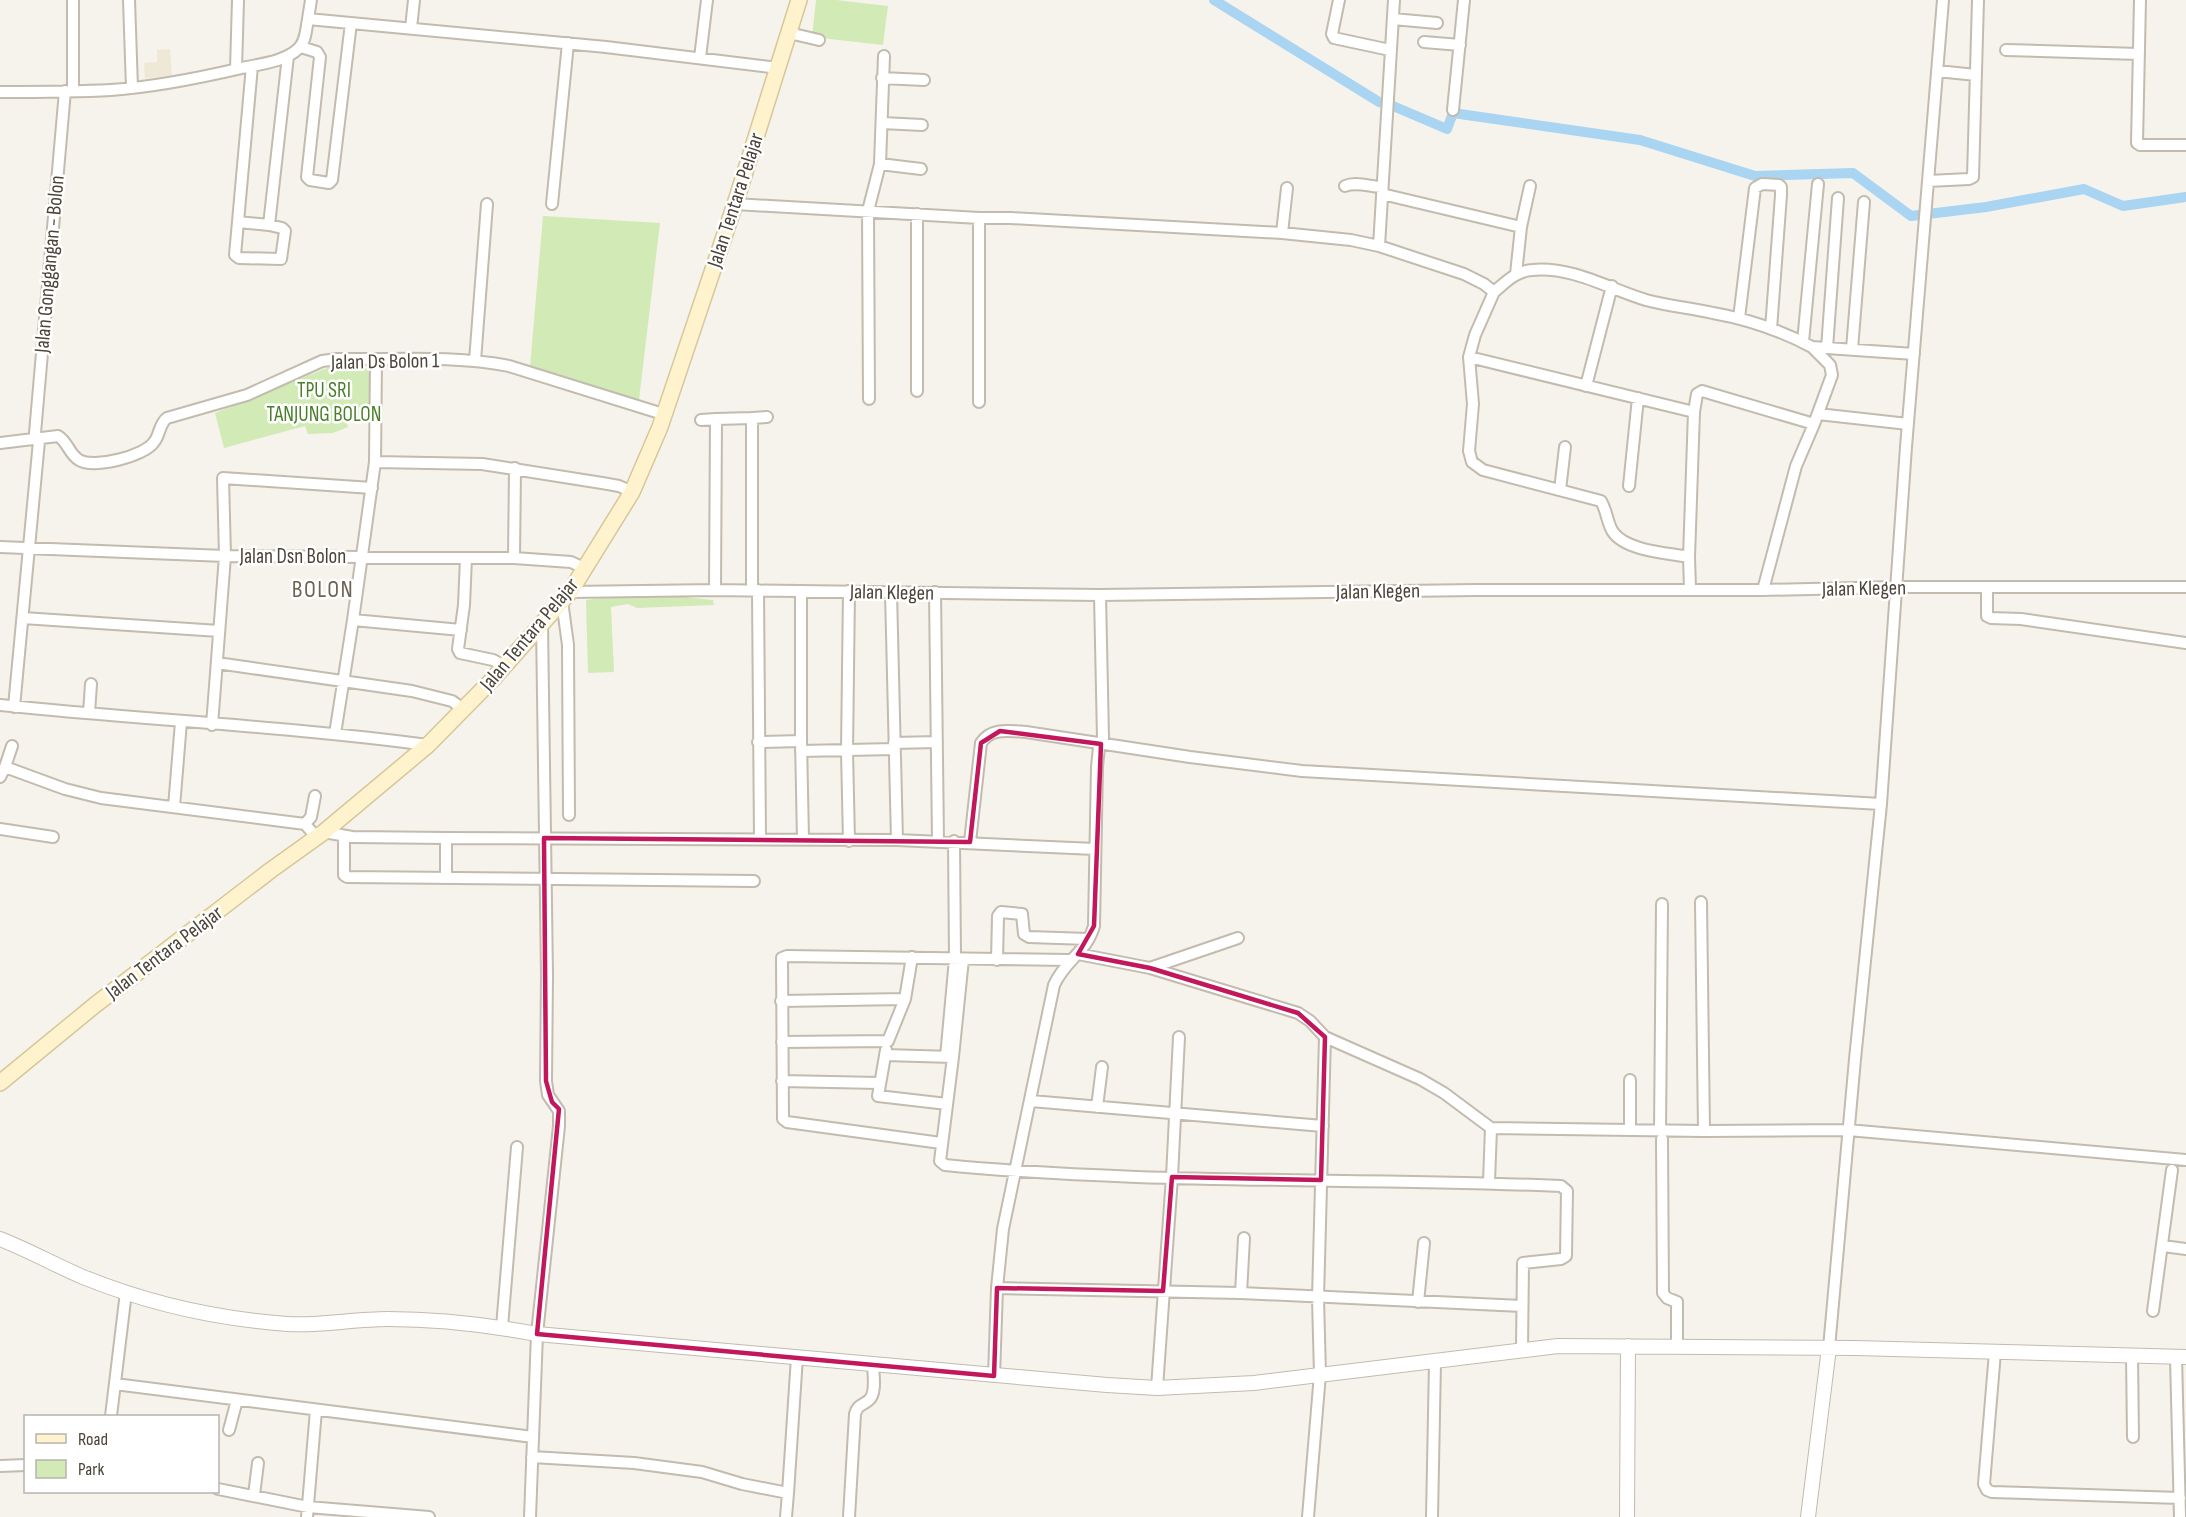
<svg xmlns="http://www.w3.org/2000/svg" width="2186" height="1517" viewBox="0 0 2186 1517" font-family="'Sofia Sans Condensed',sans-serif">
	<rect width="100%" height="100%" fill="#f6f3ec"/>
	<path fill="#efe8d6" d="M170,49L172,76L145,78L144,63L157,62V50Z"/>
	<path fill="#d2eab5" d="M816,0H836L888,6L883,45L812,37Z
		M543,216L660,223L639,400L530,367Z
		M332,366L371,368L372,413L346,420L348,427L333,433L308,434L305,426L224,448L215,413Z
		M678,593L685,597L713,600L714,605L637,608L628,604L611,607L614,672L588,673L586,600L627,595Z"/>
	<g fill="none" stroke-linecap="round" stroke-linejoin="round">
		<path stroke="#a9d4f2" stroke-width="10" d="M1214,0L1379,102L1386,103L1447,129L1453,113L1640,140L1755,176L1853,173L1911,216L1986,207L2084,189L2123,206L2186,197"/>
		<g stroke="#c2bbae" stroke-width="14">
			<path id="minor" d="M73,0V91
				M129,0L132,88
				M1339,0L1332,34L1334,38L1390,50
				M2140,0L2137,143L2140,145H2186
				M308,19L311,0
				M1393,19L1437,23
				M411,28L414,0
				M789,33L819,40
				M1424,42L1460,45
				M301,47L317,52L320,57L307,177L310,180L329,183L332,180L351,23
				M2006,50L2139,54
				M700,58L707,0
				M252,66L235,255L239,258L281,259L285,231L282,228L269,225
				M236,69L238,0
				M1937,71L1976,75
				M882,78L924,80
				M0,92C37,92 74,92 111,90C155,87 199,78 242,68C260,64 284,62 298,49C306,42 306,29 308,19L606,47L778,68
				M1453,110L1464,0
				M882,123L922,125
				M880,164L921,169
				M1928,181L1969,179L1973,177L1978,0
				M1345,186C1356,181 1371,187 1382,187
				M1382,194L1521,227L1516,274
				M552,204L568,43
				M735,204L979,218H1011L1282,233L1351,240L1379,246L1464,274L1484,284L1494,292L1475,335L1469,357L1473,404L1469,451L1472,462L1483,470L1601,501C1607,511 1607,523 1613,532C1626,551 1668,553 1689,557L1690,589
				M917,214V391
				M238,222L269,225L288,56
				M1521,227L1530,186
				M1282,233L1287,188
				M1379,246L1394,0
				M1494,292C1506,282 1516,271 1532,270C1573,266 1609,289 1646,300C1668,306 1691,308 1713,313C1747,319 1782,331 1812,347
				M1739,318L1755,188L1762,184L1779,185L1781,187V195L1771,329
				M1803,342L1818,184
				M1827,348L1838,198
				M1852,349L1864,202
				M1469,357L1694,412L1689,557
				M475,361L487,204
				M1586,386L1612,286
				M869,399L868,211L880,164L884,56
				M979,402V218
				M1694,412L1697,394L1702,391L1814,424L1796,466L1763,590
				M1818,414L1908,424
				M752,418L767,417
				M701,420L716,419
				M1814,424L1832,375L1830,365L1812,347L1914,354
				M0,443L58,436C68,442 69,454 79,460C94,469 145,456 154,442C160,435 159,424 167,418L247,395L322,361L337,359C394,360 453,355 509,366L663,414
				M375,462L482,464L602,483L619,486L632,492
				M1629,486L1638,398
				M1560,490L1565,447
				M0,547L225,556L514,558L571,562L584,568
				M466,558L464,605L458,649L460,653L493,660L504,666
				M514,558L515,468
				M1987,587V616L1991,618L2021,619L2186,643
				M715,590L716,419L752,418V590
				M758,590L760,839
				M801,591V741L803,839
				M570,592L715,590L1100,595L1476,590H1763L1897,587H2186
				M891,592L897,840
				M935,592L938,841
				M562,601L568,645L569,815
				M23,618L219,631
				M353,620L461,630
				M217,663L412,691L452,701L463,709
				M0,705C143,720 286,726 428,745
				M14,707L39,441L35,433L65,91
				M89,713L91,684
				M212,725L225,556L223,478L372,488
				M335,734L353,620L375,462L376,360
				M758,742L801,741
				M894,743L937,742
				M801,751L894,749
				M5,767L12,746
				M0,777L5,767L65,789L101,798L305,824L317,838
				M174,807L181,722
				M305,824L311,817L315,796
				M0,829L53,837
				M324,832L352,837L446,838L897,840L1095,849
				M344,836V875L347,877L754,881
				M446,838V877
				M849,841L847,751L849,591
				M970,842L981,743C991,727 1010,731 1026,732L1190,757L1302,771L1881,804
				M1701,902L1704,1131
				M1078,954L1150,968L1298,1013L1310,1021L1325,1037L1420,1079L1444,1093L1491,1128
				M997,960L998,916L1001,912L1022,914L1024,934L1029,937L1088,939
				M1150,968L1238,938
				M905,999L912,957
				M781,1001L905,999L888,1041L782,1042
				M886,1050L878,1096L947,1104
				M885,1055L953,1057L963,959
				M946,1057L955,959L954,841
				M953,1057L940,1161L945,1165C1150,1185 1356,1177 1561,1186L1567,1191L1566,1256L1561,1259L1523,1263L1522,1349
				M1630,1080V1130
				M782,1081L879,1083
				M1031,1101L1323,1126
				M1097,1107L1102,1067
				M1660,1131L1662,904
				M1662,1139L1663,1293L1667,1298L1677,1302V1347
				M941,1143L787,1122L783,1119L782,958L787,956L1069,960
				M1489,1182L1491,1128L1704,1131L1848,1130L2186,1160
				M2163,1246L2186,1249
				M997,1288L1241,1293L1522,1306
				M1241,1293L1244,1238
				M1418,1302L1424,1243
				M2153,1311L2172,1170
				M502,1327L517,1147
				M1829,1348L1855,1059L1881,804L1906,447L1943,0
				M1995,1352L1984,1484L1987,1490L1992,1492L2180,1498
				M2132,1355L2133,1437
				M2176,1357L2180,1517
				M994,1376L997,1288L1003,1229L1054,985C1065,960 1087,952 1094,926L1097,767L1099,747L1103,738L1100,595
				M115,1384L533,1437
				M1157,1388L1172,1177L1179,1037
				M111,1416L126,1292
				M229,1430L237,1400
				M532,1457L634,1463L702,1472L742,1484L788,1493L786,1517
				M0,1466L26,1465
				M218,1489L308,1507L429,1517
				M788,1493L797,1357
				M254,1495L258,1463
				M307,1517L316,1410
				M530,1517L537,1334L559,1126V1111L548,1095L546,1081L547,975L542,624
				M849,1517L855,1414C858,1404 862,1406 869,1400C877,1393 873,1373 873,1364
				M1308,1517L1320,1374L1318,1298L1325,1037
				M1432,1517L1435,1362"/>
		</g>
		<g stroke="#c2bbae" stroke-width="16">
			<path id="tertiary" d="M0,1239C28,1250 55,1265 83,1277C147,1303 219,1319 287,1324C320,1326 354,1319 388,1319C438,1319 488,1325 537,1334L1107,1385L1157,1388L1254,1383L1558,1346L1855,1348L2186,1357
				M1627,1517L1628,1346
				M1808,1517L1829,1348"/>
		</g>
		<g stroke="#d6c79b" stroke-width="18">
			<path id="secondary" d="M0,1083L95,1005L271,870L324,832L428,745L491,681L570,592L632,492L660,427L735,204L799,0"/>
		</g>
		<use href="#minor" stroke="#fff" stroke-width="10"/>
		<use href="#tertiary" stroke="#fff" stroke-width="14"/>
		<use href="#secondary" stroke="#fff3cd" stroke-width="15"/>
	</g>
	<path fill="none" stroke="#c2185b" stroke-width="4.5" stroke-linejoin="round" d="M1000,731L1101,744L1094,926L1078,954L1150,968L1298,1013L1325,1037L1321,1180L1172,1177L1163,1291L997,1288L994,1376L537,1334L559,1109L552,1102L546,1081L544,838L970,842L981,743Z"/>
	<g text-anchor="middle" stroke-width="5" stroke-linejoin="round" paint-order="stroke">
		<g font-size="21" fill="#4b4439" stroke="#fff">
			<text transform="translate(735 200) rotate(-72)" y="7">Jalan Tentara Pelajar</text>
			<text transform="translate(49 264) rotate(-85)" y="7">Jalan Gonggangan - Bolon</text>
			<text transform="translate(385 361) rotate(-1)" y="7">Jalan Ds Bolon 1</text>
			<text x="293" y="563">Jalan Dsn Bolon</text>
			<text transform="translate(1864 588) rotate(-1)" y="7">Jalan Klegen</text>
			<text transform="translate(1378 591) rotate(-1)" y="7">Jalan Klegen</text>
			<text transform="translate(892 592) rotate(1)" y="7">Jalan Klegen</text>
			<text transform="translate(529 634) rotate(-50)" y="7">Jalan Tentara Pelajar</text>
			<text transform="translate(164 952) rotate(-37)" y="7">Jalan Tentara Pelajar</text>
		</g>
		<g font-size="21" fill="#4a7f2a" stroke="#fff">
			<text x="324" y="397">TPU SRI<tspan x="324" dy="24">TANJUNG BOLON</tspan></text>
		</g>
		<g font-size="24" letter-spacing="1.5" fill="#6e6250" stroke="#fff">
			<text x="323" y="597">BOLON</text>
		</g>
	</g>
	<rect x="24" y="1415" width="195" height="78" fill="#ffffff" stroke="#b7b4b0" stroke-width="1.5"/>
	<rect x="36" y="1434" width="30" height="9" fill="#fff3cd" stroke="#b7b4b0" stroke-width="1.5"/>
	<text x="78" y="1445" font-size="18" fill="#4b4439">Road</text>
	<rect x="36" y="1460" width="30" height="18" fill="#d2eab5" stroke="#b7b4b0" stroke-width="1.5"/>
	<text x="78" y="1475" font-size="18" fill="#4b4439">Park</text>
</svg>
